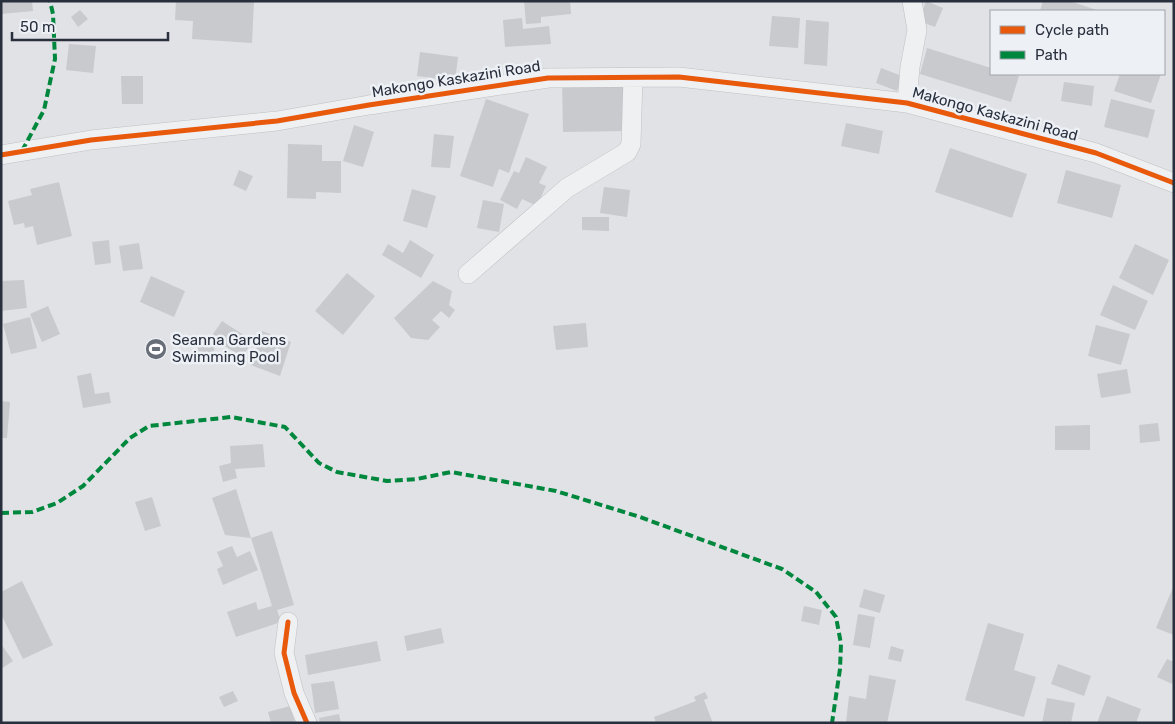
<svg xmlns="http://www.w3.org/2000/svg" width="1175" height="724" viewBox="0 0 1175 724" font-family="Rubik,sans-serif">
	<rect width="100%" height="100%" fill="#e0e2e5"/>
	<path fill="#c8cacd" d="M1,1H32L33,11L1,14Z
		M176,1H254L252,43L192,39L193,21L175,20Z
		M524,1H570L571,14L541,17V23L526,24Z
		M926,1L943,8L935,27L919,21Z
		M1043,1H1069L1100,11H1040Z
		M80,10L88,19L78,27L71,17Z
		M772,16L800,18L798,48L769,46Z
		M522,18L523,29L549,26L551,44L505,47L503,20Z
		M806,20L829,22L827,66L804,64Z
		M69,44L96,46L93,73L66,70Z
		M927,48L991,68V74H1011L1019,76L1011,102L920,74Z
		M420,52L458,57L455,81L417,76Z
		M881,68L902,76L897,91L876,83Z
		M1120,74H1161L1151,103L1114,91Z
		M121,76H143V104H122Z
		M624,80L626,131L563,132L562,81Z
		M1064,82L1094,86L1092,106L1061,101Z
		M486,99L529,114L509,173L499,169L493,187L460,176Z
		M1111,99L1155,110L1148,138L1104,127Z
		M846,123L883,131L879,154L841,146Z
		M354,125L374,132L363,167L343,161Z
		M434,134L454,136L450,168L431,167Z
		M288,144L322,145V161H341V193L316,192V199L287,198Z
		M950,148L1027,174L1012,218L935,192Z
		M526,157L547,167L539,183L546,186L537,206L522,199L517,209L500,200L514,171L519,173Z
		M239,170L253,176L246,191L233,185Z
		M1066,170L1121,185L1112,218L1057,203Z
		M59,182L72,236L37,245L33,226L25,228L24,223L14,225L8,201L32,195L30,189Z
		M604,187L630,190L627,217L600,213Z
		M412,189L436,196L427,228L403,221Z
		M483,200L504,204L499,232L477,228Z
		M582,217H609V231L582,230Z
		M109,240L111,263L95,265L92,242Z
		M410,240L434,255L421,278L382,255L388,244L403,253Z
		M139,243L143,269L123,271L119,246Z
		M1135,244L1169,260L1153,295L1119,278Z
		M347,273L375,296L343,335L315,311Z
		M151,276L185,291L174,317L140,302Z
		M24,280L27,308L1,311V281Z
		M433,281L452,291L449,305L455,310L449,318L441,311L432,320L440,327L428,340L411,338L394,318Z
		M1113,285L1148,301L1135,330L1100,315Z
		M48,306L60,334L42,342L30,314Z
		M30,317L37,348L11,354L3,324Z
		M222,321L253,341L242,357L211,337Z
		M586,323L588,347L556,350L553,326Z
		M1096,325L1130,334L1121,365L1088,356Z
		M262,331L291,342L280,376L251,365Z
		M200,340L216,344L212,356L197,352Z
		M1127,369L1131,393L1101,398L1097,374Z
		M91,373L95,394L109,392L111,403L83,408L77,376Z
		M1,401L10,402L7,438H1Z
		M1158,423L1160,441L1140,443L1139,425Z
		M1090,425V450H1055V426Z
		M263,444L265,467L235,469L237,478L223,482L219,466L231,463L230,446Z
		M236,489L251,538L272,531L294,605L277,610L281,622L236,637L227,612L256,602L258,610L272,606L251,538L225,535L212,498Z
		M152,497L161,526L145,531L135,502Z
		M232,546L237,557L250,551L258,570L223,585L217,569L223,566L217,552Z
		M22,581L53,645L23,659L1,614V592Z
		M1174,585V635L1156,628Z
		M864,589L885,595L880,613L859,607Z
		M804,606L822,610L819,625L801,621Z
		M858,614L875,617L870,648L853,645Z
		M988,623L1024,634L1014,670L1036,677L1024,717L965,700Z
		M441,628L444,643L407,651L404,636Z
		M377,641L381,661L308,675L305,655Z
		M1,644L13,661L1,669Z
		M891,646L904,650L901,662L888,659Z
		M1167,659L1174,662V680L1172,684L1157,677Z
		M1058,664L1091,676L1084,696L1051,684Z
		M869,675L896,680L887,723H846L849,696L866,699Z
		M334,681L339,709L315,713L311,684Z
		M233,691L238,701L224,707L219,697Z
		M705,692L708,698L704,700L713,723H656L654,717L696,701L694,697Z
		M1107,696L1141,709L1136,723H1097Z
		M1047,698L1075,703L1071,723H1042Z
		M290,706L295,723H271L268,712Z
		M339,714L341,723H320L319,718Z"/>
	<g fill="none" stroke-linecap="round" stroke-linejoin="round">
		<g stroke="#bec0c3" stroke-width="20">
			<path id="street" d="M907,103L910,67L917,30L912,1
				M1,155L91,140L277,121L369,105L548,78L679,77L907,103L1096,153L1174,183
				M468,274L567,188L627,152L631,144L633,78
				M288,622L284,653L294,693L307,723"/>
		</g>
		<use href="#street" stroke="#eff0f1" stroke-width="19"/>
		<path stroke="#00873e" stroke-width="4" stroke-dasharray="8 4" stroke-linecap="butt" d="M22,151L44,110L55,59L53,14L50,1
			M1,513L32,512L57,503L83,486L130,438L149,426L231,417L285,427L319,463L337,472L387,481L417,479L451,472L556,491L640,517L782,569L816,592L836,617L841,644L840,669L832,723"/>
		<g stroke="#edf0f5" stroke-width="8">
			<path id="cycleway" d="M1,155L91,140L277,121L369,105L548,78L679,77L907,103L1096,153L1174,183
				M288,622L284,653L294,693L307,723"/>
		</g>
		<use href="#cycleway" stroke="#e8590c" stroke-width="5"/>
	</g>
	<defs>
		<g id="stadium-disc" transform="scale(1.125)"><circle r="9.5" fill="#686e78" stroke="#edf0f5"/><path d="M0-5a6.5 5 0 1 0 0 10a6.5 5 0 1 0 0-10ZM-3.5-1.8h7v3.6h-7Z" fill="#fff"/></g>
	</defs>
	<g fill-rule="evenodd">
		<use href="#stadium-disc" x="156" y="349"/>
	</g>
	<g text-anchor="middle" stroke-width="5" stroke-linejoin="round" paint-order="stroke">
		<g font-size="15" fill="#282f3d" stroke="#edf0f5">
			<text transform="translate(456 79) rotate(-9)" y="5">Makongo Kaskazini Road</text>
			<text transform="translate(995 114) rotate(15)" y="5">Makongo Kaskazini Road</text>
		</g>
		<g font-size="15" fill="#282f3d" stroke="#edf0f5" text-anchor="start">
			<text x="172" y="345">Seanna Gardens<tspan x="172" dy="17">Swimming Pool</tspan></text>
		</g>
	</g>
	<rect width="1175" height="724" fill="none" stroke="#282f3d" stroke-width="5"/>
	<rect x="990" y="10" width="175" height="65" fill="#edf0f5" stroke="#9ea3ab"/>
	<rect x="1000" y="26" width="25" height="8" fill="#e8590c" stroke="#9ea3ab"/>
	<text x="1035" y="35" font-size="15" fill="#282f3d">Cycle path</text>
	<rect x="1000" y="51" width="25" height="8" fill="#00873e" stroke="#9ea3ab"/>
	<text x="1035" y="60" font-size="15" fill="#282f3d">Path</text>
	<path d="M12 32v8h156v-8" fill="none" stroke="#282f3d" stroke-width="2.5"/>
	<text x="20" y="32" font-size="15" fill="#282f3d" stroke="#edf0f5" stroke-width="4" paint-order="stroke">50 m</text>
</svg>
